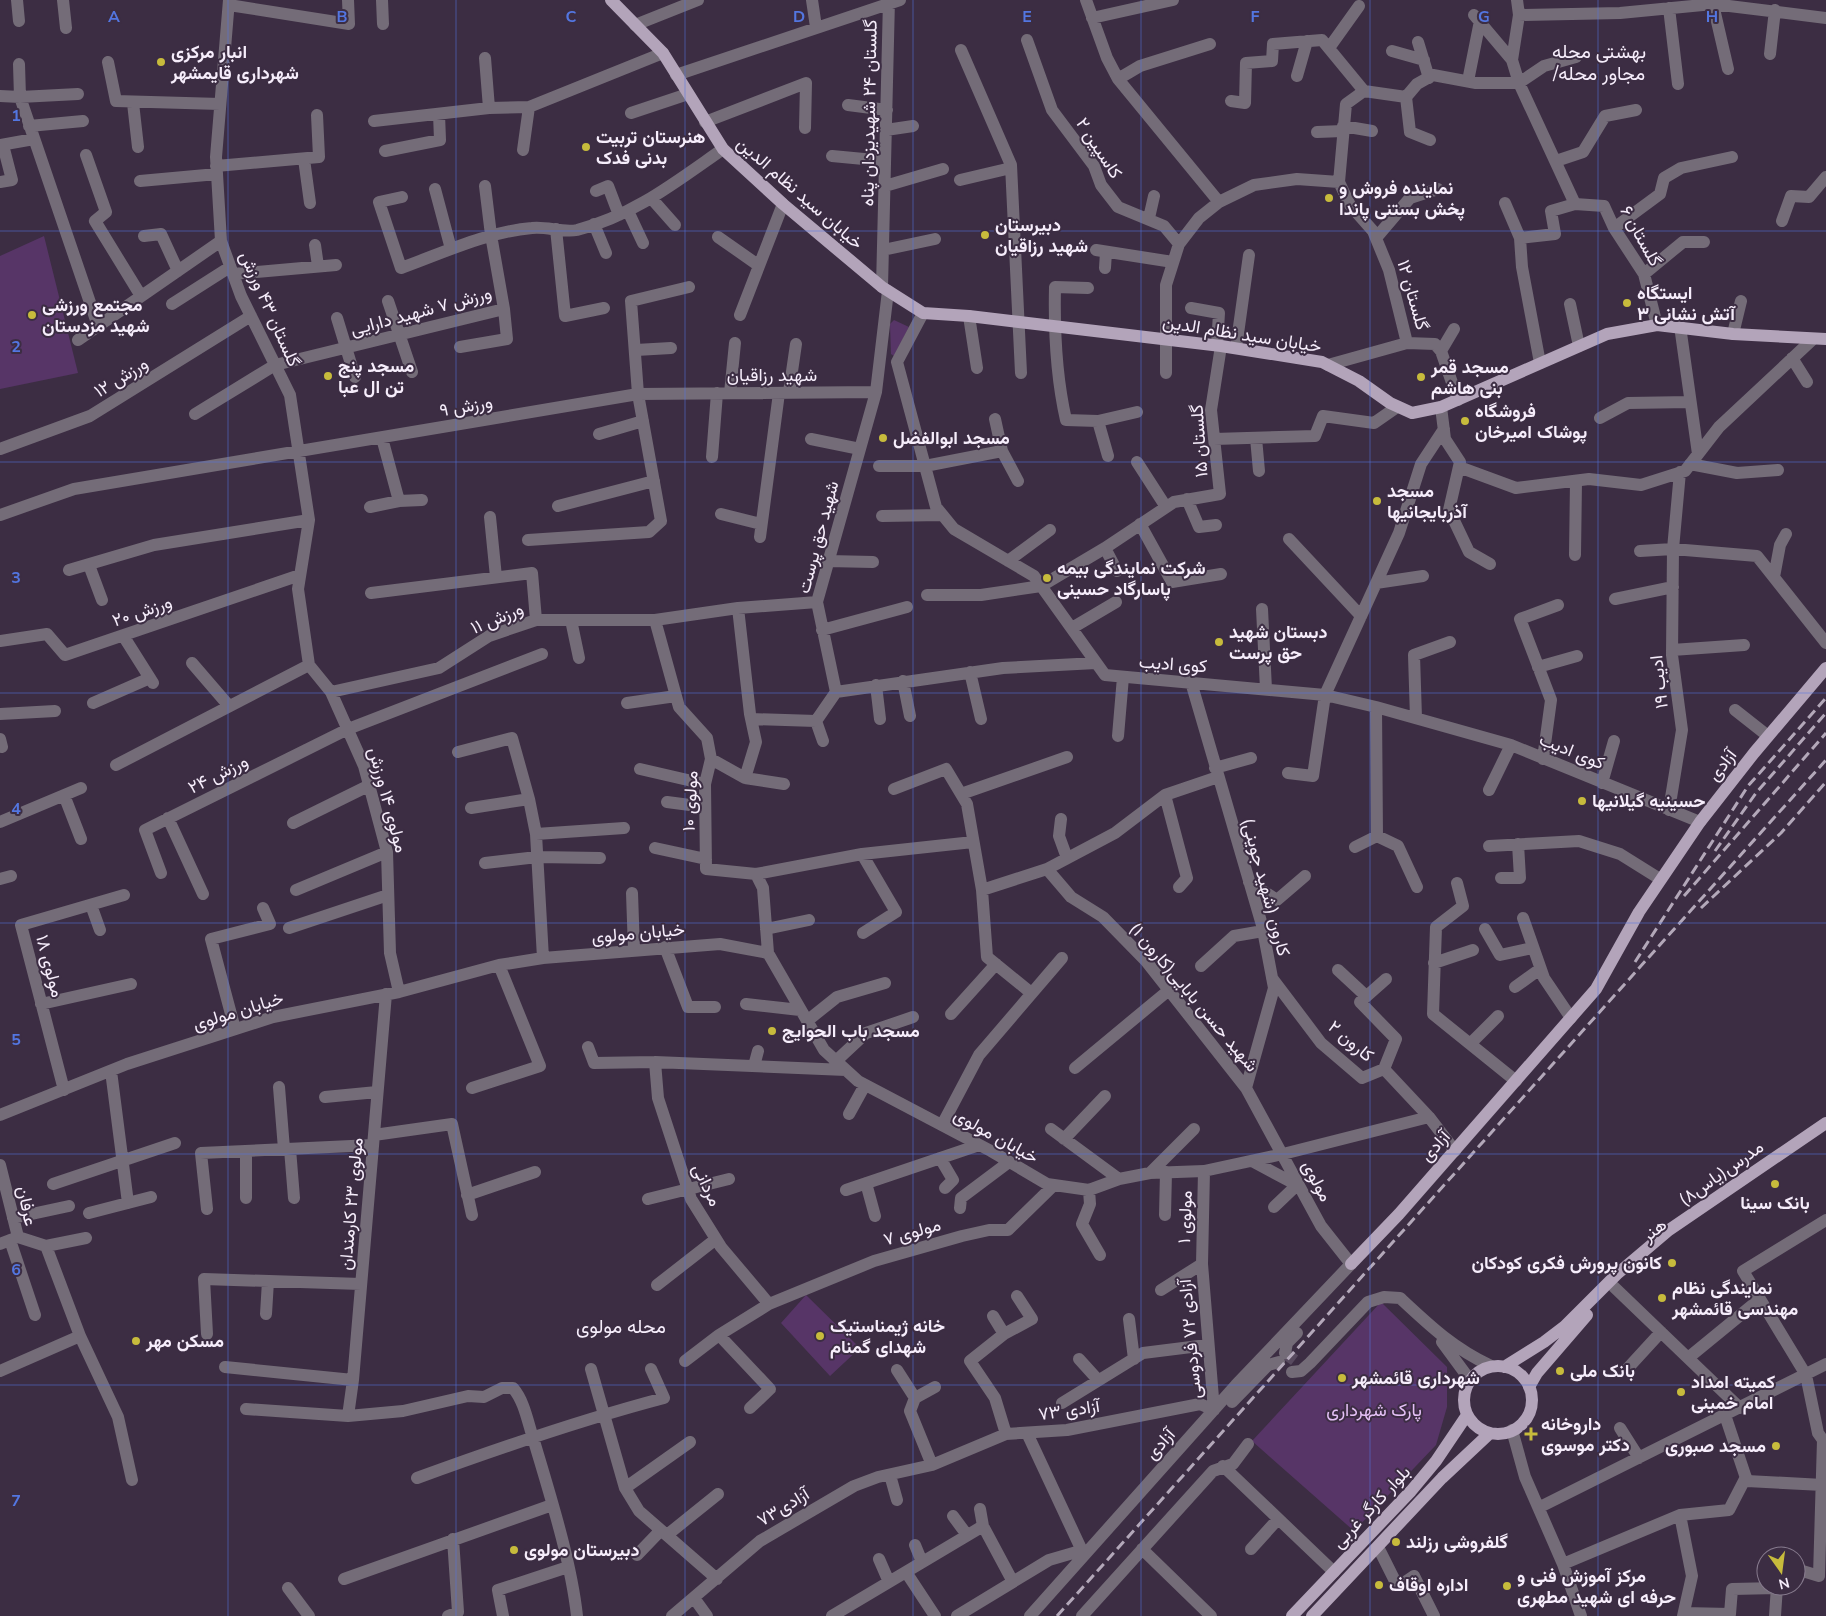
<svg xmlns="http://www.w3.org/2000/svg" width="1826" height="1616" viewBox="0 0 1826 1616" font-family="'Nunito Sans',Vazirmatn,sans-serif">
	<rect width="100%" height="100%" fill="#3c2d43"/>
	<path fill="#573567" d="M44,236L78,373L0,389V256Z
		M894,320L909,327L894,356L891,354L890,324Z
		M806,1295L860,1348L830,1376L781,1323Z
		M1381,1302L1447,1367V1407L1436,1445L1354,1531L1252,1441Z"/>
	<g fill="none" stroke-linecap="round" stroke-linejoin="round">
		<path stroke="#584a5f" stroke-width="12" stroke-dasharray="12 6" stroke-linecap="butt" d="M1285,1353L1297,1362"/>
		<path stroke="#746c78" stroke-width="12" d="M17,0L19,21
			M63,0L66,28
			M229,0L216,157L221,241L241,296L290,395L309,520L298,589L309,665L331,692L364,766L387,852L390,953L399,992
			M382,0L383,24
			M812,0L816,27
			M1086,0L1107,58L1118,79L1219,202
			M1517,0L1519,15L1512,60L1519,83L1575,204L1604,206L1614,228L1644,274L1657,325
			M1712,0L1728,69
			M229,5L349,24L348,0
			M1669,8L1678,84
			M1474,15L1512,60
			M1519,15L1620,13L1713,4L1826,18
			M1092,18L1173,0
			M635,25L698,0
			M1027,40L1052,110L1094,166L1101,185L1118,207L1164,226L1179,244
			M1418,42L1429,78
			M1329,48L1359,6
			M961,50L1011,165L1021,373
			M1392,51L1424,60
			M1770,54L1775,10
			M485,58L489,108
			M108,62L116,101L220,104
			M19,64L20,97L98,326
			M676,75L900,0
			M1297,76L1307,41
			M1118,79L1140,66L1210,44
			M1468,81L1480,21
			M1519,83L1544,66L1576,57
			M0,96L20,97L78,94
			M1406,97L1410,132L1430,140
			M1231,101L1245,103L1246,63L1272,61L1273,44L1322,40L1364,91
			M133,103L138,147
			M848,105L887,110
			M631,113L688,94
			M374,121L489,108L529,107L663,53
			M705,122L806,83L805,128
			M29,126L83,121
			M1343,126L1372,131
			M886,130L913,126
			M1317,132L1343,131
			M0,145L34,139
			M523,150L529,107
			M385,151L440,140L439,114
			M86,155L106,212L95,221L141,296
			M832,156L885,161
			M304,159L310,203
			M1556,161L1583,152L1605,116L1636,110
			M216,166L319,157L317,115
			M960,180L1011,168
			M140,181L217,174
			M0,182L12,180L3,145
			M885,186L943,169
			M435,189L451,249
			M596,191L608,186L619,215
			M402,197L379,202L401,268C443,253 486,232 532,228C546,226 563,233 577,230C633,216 677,181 723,149
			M652,199L675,225
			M1505,203L1520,238
			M628,211L643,243
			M1149,218L1154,196
			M1782,221L1791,196L1809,197L1826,177
			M594,224L606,253
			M1614,228L1660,194L1664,178L1681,168L1732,157
			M556,229L565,316L604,308
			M144,236L161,234L178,271
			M718,237L758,265
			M1376,238L1410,198L1438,189
			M315,245L318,266
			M883,250L935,239
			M1096,250L1173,262
			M1105,268L1106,252
			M233,274L336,265
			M1644,274L1683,242H1704
			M882,287L889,0
			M1088,288L1055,287C1054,332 1056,376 1066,420L1098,421L1137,412
			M388,301L412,372
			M172,304L230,267
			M1570,304L1579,346
			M1191,308L1219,313L1217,345
			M923,313L897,362L936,507L954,529L1034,576L1105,675L1325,695L1376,707L1511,745L1700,822
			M740,315L783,204
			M969,316L977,368
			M337,318L355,377
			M1680,326L1698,454
			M1733,334L1741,301
			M78,340L221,241
			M460,347L507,339L504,309
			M1236,348L1249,255
			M636,350L671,348
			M1441,351L1454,329
			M1792,358L1807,382
			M1540,363L1522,267L1520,238L1555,234L1551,211L1575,204
			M1328,365L1407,343
			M1166,373V285L1179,244L1199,218L1219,202L1254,185L1297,179L1339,182
			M789,392L796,344
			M730,393L735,343
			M1458,400L1441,351L1435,344L1407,343L1389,270L1373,231L1350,205L1339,182L1346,104L1364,91L1406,97L1417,84L1433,75L1476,83H1519
			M1441,407L1445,439L1460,462L1449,510L1469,552L1490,564
			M195,414L275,365L504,309L491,235L485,186
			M1600,418L1628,403L1690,402
			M1098,421L1108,456
			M599,434L643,421
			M382,438L399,501
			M1256,438L1259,471
			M811,439L860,449
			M1214,439L1315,436L1323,416L1374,423L1397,407
			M0,449L90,416L251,316
			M1002,451L1018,481
			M712,457L717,393
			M1137,462L1166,507
			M1690,464L1737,473L1778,470
			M879,466H925L1002,451L995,419
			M1459,467L1516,488L1589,479L1641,485L1685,471L1719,427L1813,339
			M1187,499L1199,527L1216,525
			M558,506L654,481
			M370,507L399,501L422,500
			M721,514L761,524
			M0,515L74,489L638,394L876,392
			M882,516L942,515
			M490,517L496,577
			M1140,524L1172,582L1221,574
			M760,537L779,393
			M1289,539L1361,616
			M528,540L649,532L661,521L638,394L631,301L689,287
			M1105,548L1117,571
			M1640,551L1673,549L1757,556L1826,643
			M1575,555L1576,481
			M828,561L873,562
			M1008,561L1050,530
			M89,565L102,600
			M69,570L154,545L309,520
			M1774,577L1780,545L1786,534
			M1376,583L1423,576
			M371,593L532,573L536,620
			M927,595H981L1041,586L1105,548L1174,502L1220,494L1211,410L1221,346
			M1615,599L1673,587
			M1262,609L1266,689
			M571,620L579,658
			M655,620L679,707L707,738L711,759L705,784L706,869L756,874L763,888L768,953
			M1072,628L1116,602
			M822,630L907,607
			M124,637L153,683
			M0,641L47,634L65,655L300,575
			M1672,650L1744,645
			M192,663L229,706
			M1538,667L1577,656
			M970,672L981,719
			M903,681L910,716
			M1191,682L1262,925L1274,988L1246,1088L1321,1226L1351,1264
			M876,685L880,719
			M331,692L439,668L489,636L536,620H655L738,608L817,602
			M836,692L817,602L876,392L888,291
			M836,692L1003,668L1096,663
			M93,703L150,678
			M627,703L676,696
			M1735,710L1768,736
			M0,714L55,711
			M1416,718L1414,655L1450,642
			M751,719L816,721L836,692
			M816,721L823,741
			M1118,736L1123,677
			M0,739L2,747
			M458,752L512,738L529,799L536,834L543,958
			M711,759L745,778L756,742L750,714L738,608
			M1543,759L1551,700L1520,619L1558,605
			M116,765L309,665
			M1215,768L1251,758
			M640,769L705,784
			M1288,773L1313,776L1325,695L1399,533L1421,464L1444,429
			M745,778L784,784
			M1602,783L1614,741
			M894,789L946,769L967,804L982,890L987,957L1030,992
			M1489,790L1511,745
			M961,794L1067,757
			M64,795L81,839
			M1165,795L1187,878L1179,887
			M667,802L705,807
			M471,808L529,799
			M1669,810L1682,730L1672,655L1673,549L1680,472
			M168,818L203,894
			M1061,819L1059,836L1067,858
			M0,822L81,788
			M293,823L370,785
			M536,834L624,828
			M1377,836L1398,846L1417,887
			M1489,846L1579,841L1620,854L1660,879
			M1355,847L1377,836L1376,707
			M655,848L706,859
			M862,854L896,912L863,933
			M485,863L537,857L600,858
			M1047,869L1071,897L1103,917L1146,961L1246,1088
			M161,873L145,830L348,729L542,654
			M756,874L862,854L973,842
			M1501,878H1520L1518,844
			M0,879L11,876
			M1249,882L1277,900L1305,876
			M1457,883L1463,906L1436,927L1433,1014L1516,1081
			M296,890L387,852
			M982,890L1047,869L1115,833L1165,795L1218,777
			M632,893L634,950
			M91,905L100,930
			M1523,918L1544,978L1571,1018
			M289,928L388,895
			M766,929L809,920
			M1485,929L1500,955L1532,948
			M665,947L688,1007H715
			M1434,963L1473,950
			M1201,966L1234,936L1263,931
			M1338,970L1366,996
			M1272,978L1321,1043L1362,1078L1384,1069L1429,1117L1455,1151
			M1515,987L1540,969
			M41,1004L131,984
			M746,1004L800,1010
			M951,1014L996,964
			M807,1021L837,997L885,983
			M235,1029L211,939L270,924L263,908
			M1470,1044L1498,1016
			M588,1047L594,1063L655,1062L846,1070
			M836,1061L866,1033L913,1017
			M655,1062L658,1098L691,1199L721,1247L769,1304
			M754,1066L758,1051
			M1075,1068L1169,990
			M1384,1069L1396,1039L1360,1002L1386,979
			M111,1071L128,1203
			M279,1087L284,1149
			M472,1088L540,1066L499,965
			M64,1090L21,925L124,895
			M325,1097L377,1092
			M849,1114L865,1085
			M0,1115L127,1064L273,1017L399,992L499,965L543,958L720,944L768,953L824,1050L858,1081L991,1151L1047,1184L1089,1190L1119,1179L1150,1173L1204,1171L1283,1154L1429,1117
			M942,1125L979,1055L1062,958
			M1051,1129L1119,1179
			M374,1135L452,1124L472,1215
			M1064,1139L1105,1096
			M290,1149L294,1198
			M246,1151V1198
			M940,1158L953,1180L945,1188
			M1252,1161L1297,1185L1274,1207
			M0,1165L18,1237L0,1244
			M1204,1171L1202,1264L1214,1410
			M1150,1173L1194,1129
			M866,1183L875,1216
			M53,1184L175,1143
			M846,1190L979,1145
			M1089,1190L1090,1204L1082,1224L1100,1255
			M467,1195L535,1172
			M648,1199L729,1179
			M960,1208L961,1198L1009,1162
			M207,1209L201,1153L373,1145
			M89,1213L151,1197
			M1165,1215L1166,1172
			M13,1218L69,1206
			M18,1237L46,1246L86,1238
			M10,1240L35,1315
			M46,1246L80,1336L118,1417L132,1480
			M657,1285L716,1239
			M1614,1287L1740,1408
			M1161,1290L1202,1264
			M266,1314L268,1281
			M993,1316L1004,1334
			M1129,1319L1134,1359
			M207,1334L204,1279L361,1284
			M719,1335L770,1389L750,1408
			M1442,1342L1470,1380
			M1285,1353L1287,1343L1297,1333
			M1688,1358L1760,1299
			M1079,1359L1098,1380
			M685,1361L719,1335L769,1304L874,1261L962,1236L989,1230H1008L1054,1185
			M225,1367L353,1380
			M1628,1368L1661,1332
			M591,1369L625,1488L639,1511L717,1579
			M897,1370L915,1398L910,1411L932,1465
			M0,1371L80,1336
			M1292,1372L1301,1371L1310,1363L1368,1302L1384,1297L1400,1298C1430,1326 1453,1348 1491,1366
			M915,1398L935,1387
			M1232,1402L1268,1365L1279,1362
			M1062,1403L1143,1353L1207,1345
			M246,1409L348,1416L403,1411L468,1396L484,1397L502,1388H513C525,1402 528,1424 534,1441C550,1495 571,1561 577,1616
			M1725,1415L1747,1481L1823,1485
			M348,1416L353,1380L386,994
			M1620,1428L1639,1458
			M1512,1430L1525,1477L1563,1564L1581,1616
			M1027,1433L1084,1555
			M1006,1434L995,1398L970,1361L1004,1334L1032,1319L1017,1296
			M1223,1466L1334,1572
			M890,1475L897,1500
			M417,1478C499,1448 580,1420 664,1398L651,1369
			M625,1488L690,1442
			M1540,1507L1826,1364
			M980,1509L983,1526
			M1680,1515L1692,1576L1683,1616
			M953,1516L967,1535
			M667,1535L718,1494
			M915,1545L922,1562
			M1378,1547L1398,1587L1414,1576L1434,1616
			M1142,1549L1211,1616
			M1251,1549L1278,1519
			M637,1555L661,1530
			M879,1559L889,1582
			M1563,1564L1680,1515L1729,1510L1746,1477
			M1796,1569L1819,1576
			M906,1572L935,1616
			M1819,1576L1823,1440L1818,1433L1806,1375L1743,1271L1826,1220
			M344,1579L552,1505
			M288,1588L309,1616
			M694,1598L707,1616
			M1684,1613L1730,1614L1732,1589L1777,1588
			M448,1616L458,1612L453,1539
			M503,1616L498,1590L568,1567
			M672,1616L760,1541L854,1486L878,1477L932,1465L1006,1434L1067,1430L1200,1404L1214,1410
			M832,1616L983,1526L1013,1582
			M957,1616L1049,1560L1080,1551
			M1030,1616L1236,1385L1351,1264
			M1082,1616L1213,1471L1233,1464L1248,1444
			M1775,1616L1777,1586"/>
		<path stroke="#b3a4ba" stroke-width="12" d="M611,0L663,53L723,149L783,204L882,287L923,313L969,316L1221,346L1322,362L1359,381L1390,403L1412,413L1441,407L1607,334L1657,325L1733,334L1826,339
			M1351,1264L1399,1214L1596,989L1639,912L1700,822L1754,753L1826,668
			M1464 1400a34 34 0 1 1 68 0a34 34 0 1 1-68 0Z
			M1504,1367L1544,1342L1565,1326L1617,1274L1669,1230L1826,1123
			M1529,1387L1537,1373L1587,1315
			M1292,1616L1411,1491L1436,1461L1467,1415
			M1312,1616L1442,1478L1490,1433"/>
		<path stroke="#b3a8b9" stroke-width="3" stroke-dasharray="10 5" stroke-linecap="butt" d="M1715,851L1756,793L1826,713
			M1684,896L1826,733
			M1701,908L1781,833L1826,782
			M1635,962L1748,786L1826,698
			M1057,1616L1826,760"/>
	</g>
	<path fill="none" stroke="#5376e1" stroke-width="1" stroke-opacity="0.55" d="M228,0V1616M456,0V1616M685,0V1616M913,0V1616M1141,0V1616M1370,0V1616M1598,0V1616M0,231H1826M0,462H1826M0,693H1826M0,923H1826M0,1154H1826M0,1385H1826"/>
	<g fill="#c7bb3c" stroke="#3c2d43" stroke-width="2">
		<circle cx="161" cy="62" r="5"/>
		<circle cx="586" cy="147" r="5"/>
		<circle cx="1329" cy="198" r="5"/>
		<circle cx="985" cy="235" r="5"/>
		<circle cx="1627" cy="303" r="5"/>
		<circle cx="32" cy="315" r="5"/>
		<circle cx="328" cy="376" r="5"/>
		<circle cx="1421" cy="377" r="5"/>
		<circle cx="1465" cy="421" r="5"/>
		<circle cx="883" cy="438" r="5"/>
		<circle cx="1377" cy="501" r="5"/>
		<circle cx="1047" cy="578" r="5"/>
		<circle cx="1219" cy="642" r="5"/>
		<circle cx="1582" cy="801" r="5"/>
		<circle cx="772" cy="1031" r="5"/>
		<circle cx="1775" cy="1184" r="5"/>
		<circle cx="1672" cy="1263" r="5"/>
		<circle cx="1662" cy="1298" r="5"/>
		<circle cx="820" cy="1336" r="5"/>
		<circle cx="136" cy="1341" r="5"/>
		<circle cx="1560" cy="1371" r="5"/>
		<circle cx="1342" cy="1378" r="5"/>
		<circle cx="1681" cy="1392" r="5"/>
		<path d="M1528.5 1426.5h5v5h5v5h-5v5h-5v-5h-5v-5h5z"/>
		<circle cx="1776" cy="1446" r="5"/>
		<circle cx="1396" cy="1542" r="5"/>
		<circle cx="514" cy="1550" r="5"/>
		<circle cx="1379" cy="1585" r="5"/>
		<circle cx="1507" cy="1586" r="5"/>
	</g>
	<g text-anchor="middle" stroke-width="4" stroke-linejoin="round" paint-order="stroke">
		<g font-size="18" font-weight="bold" fill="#f6edfb" stroke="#3c2d43" text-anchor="start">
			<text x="171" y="58">انبار مرکزی<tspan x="171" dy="21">شهرداری قایمشهر</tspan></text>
			<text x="596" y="143">هنرستان تربیت<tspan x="596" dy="21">بدنی فدک</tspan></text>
			<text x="1339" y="194">نماینده فروش و<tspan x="1339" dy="21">پخش بستنی پاندا</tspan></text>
			<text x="995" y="231">دبیرستان<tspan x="995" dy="21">شهید رزاقیان</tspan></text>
			<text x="1637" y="299">ایستگاه<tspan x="1637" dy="21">آتش نشانی ۳</tspan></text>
			<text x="42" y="311">مجتمع ورزشی<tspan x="42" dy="21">شهید مزدستان</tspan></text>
			<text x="338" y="372">مسجد پنج<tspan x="338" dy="21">تن ال عبا</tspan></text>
			<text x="1431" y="373">مسجد قمر<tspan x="1431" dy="21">بنی هاشم</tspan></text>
			<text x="1475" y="417">فروشگاه<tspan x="1475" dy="21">پوشاک امیرخان</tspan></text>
			<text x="893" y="444">مسجد ابوالفضل</text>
			<text x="1387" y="497">مسجد<tspan x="1387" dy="21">آذربایجانیها</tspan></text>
			<text x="1057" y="574">شرکت نمایندگی بیمه<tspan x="1057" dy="21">پاسارگاد حسینی</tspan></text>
			<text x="1229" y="638">دبستان شهید<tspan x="1229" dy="21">حق پرست</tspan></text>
			<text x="1592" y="807">حسینیه گیلانیها</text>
			<text x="782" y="1037">مسجد باب الحوایج</text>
			<text x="1775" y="1209" text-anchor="middle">بانک سینا</text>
			<text x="1662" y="1269" text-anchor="end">کانون پرورش فکری کودکان</text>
			<text x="1672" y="1294">نمایندگی نظام<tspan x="1672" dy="21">مهندسی قائمشهر</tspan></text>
			<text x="830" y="1332">خانه ژیمناستیک<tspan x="830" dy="21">شهدای گمنام</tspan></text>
			<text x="146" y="1347">مسکن مهر</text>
			<text x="1570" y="1377">بانک ملی</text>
			<text x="1352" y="1384">شهرداری قائمشهر</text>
			<text x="1691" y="1388">کمیته امداد<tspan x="1691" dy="21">امام خمینی</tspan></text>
			<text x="1541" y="1430">داروخانه<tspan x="1541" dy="21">دکتر موسوی</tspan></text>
			<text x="1766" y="1452" text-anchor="end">مسجد صبوری</text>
			<text x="1406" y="1548">گلفروشی رزلند</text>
			<text x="524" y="1556">دبیرستان مولوی</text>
			<text x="1517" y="1582">مرکز آموزش فنی و<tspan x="1517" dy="21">حرفه ای شهید مطهری</tspan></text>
			<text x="1389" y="1591">اداره اوقاف</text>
		</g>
		<g font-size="18" fill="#f6edfb" stroke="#3c2d43">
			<text transform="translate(869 113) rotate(-89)" y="6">گلستان ۲۴ شهیدیزدان پناه</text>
			<text transform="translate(1099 148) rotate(57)" y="6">کاسپین ۲</text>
			<text transform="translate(800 193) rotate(41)" y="6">خیابان سید نظام الدین</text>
			<text transform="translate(1641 236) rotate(61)" y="6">گلستان ۶</text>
			<text transform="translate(1413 295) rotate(74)" y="6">گلستان ۱۲</text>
			<text transform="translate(270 309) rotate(66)" y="6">گلستان ۴۳ ورزش</text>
			<text transform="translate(421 311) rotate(-15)" y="6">ورزش ۷ شهید دارایی</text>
			<text transform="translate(1242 334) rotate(9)" y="6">خیابان سید نظام الدین</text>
			<text x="772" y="381">شهید رزاقیان</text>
			<text transform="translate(121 377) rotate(-32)" y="6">ورزش ۱۲</text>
			<text transform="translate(466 406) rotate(-10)" y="6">ورزش ۹</text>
			<text transform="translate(1199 441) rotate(-94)" y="6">گلستان ۱۵</text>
			<text transform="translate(818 537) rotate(-75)" y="6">شهید حق پرست</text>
			<text transform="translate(142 611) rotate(-19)" y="6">ورزش ۲۰</text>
			<text transform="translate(497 618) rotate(-23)" y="6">ورزش ۱۱</text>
			<text transform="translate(1173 664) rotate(4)" y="6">کوی ادیب</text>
			<text transform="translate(1659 682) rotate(-96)" y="6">ادیب ۱۹</text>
			<text transform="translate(1572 751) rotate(22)" y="6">کوی ادیب</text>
			<text transform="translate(1722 765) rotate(-52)" y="6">آزادی</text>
			<text transform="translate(218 774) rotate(-27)" y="6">ورزش ۲۴</text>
			<text transform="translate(388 800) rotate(75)" y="6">مولوی ۱۴ ورزش</text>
			<text transform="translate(690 801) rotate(-87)" y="6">مولوی ۱۰</text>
			<text transform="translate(1266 887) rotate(75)" y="6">کارون (شهید جوینی)</text>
			<text transform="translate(638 933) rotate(-5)" y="6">خیابان مولوی</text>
			<text transform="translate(50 966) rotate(75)" y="6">مولوی ۱۸</text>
			<text transform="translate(1194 997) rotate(50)" y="6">شهید حسن بابایی(کارون ۱)</text>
			<text transform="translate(238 1011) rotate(-17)" y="6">خیابان مولوی</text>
			<text transform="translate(1351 1041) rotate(40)" y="6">کارون ۲</text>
			<text transform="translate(996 1136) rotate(29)" y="6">خیابان مولوی</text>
			<text transform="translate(1435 1146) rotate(-48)" y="6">آزادی</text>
			<text transform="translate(1721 1173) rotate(-35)" y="6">مدرس(یاس۸)</text>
			<text transform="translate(1317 1181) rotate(62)" y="6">مولوی</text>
			<text transform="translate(707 1185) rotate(65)" y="6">مردانی</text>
			<text transform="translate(351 1204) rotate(-85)" y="6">مولوی ۲۳ کارمندان</text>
			<text transform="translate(27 1206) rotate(78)" y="6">عرفان</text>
			<text transform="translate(1185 1217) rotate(-88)" y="6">مولوی ۱</text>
			<text transform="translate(1654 1230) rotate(-38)" y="6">هنر</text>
			<text transform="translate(912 1232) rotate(-16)" y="6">مولوی ۷</text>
			<text transform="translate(1190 1339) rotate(-95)" y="6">آزادی ۷۲ فردوسی</text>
			<text transform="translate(1069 1410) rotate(-8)" y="6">آزادی ۷۳</text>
			<text transform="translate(1160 1444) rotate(-48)" y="6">آزادی</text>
			<text transform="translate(783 1507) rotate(-31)" y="6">آزادی۷۳</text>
			<text transform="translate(1371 1507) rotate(-47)" y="6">بلوار کارگر غربی</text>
		</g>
		<g font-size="18" fill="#e4c0f6" stroke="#3c2d43">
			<text x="1374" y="1416">پارک شهرداری</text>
		</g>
		<g font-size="19" fill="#f6edfb" stroke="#3c2d43">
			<text x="1599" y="58">بهشتی محله<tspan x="1599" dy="22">/مجاور محله</tspan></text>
			<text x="621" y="1333">محله مولوی</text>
		</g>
	</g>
	<g font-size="16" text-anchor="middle" font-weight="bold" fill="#5376e1" stroke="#3c2d43" stroke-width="4" stroke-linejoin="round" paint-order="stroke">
		<text x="114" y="22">A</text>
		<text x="342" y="22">B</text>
		<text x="571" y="22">C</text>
		<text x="799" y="22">D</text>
		<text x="1027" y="22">E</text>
		<text x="1255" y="22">F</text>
		<text x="1484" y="22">G</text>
		<text x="1712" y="22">H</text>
		<text x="16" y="121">1</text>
		<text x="16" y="352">2</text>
		<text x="16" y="583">3</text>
		<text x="16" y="814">4</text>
		<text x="16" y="1045">5</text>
		<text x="16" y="1275">6</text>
		<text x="16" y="1506">7</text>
	</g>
	<g transform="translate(1781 1571) rotate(166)"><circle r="24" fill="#3c2d43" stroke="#867a8d"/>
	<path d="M0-4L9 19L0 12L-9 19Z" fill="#c7bb3c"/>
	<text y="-8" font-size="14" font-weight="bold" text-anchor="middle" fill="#f6edfb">N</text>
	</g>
</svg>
